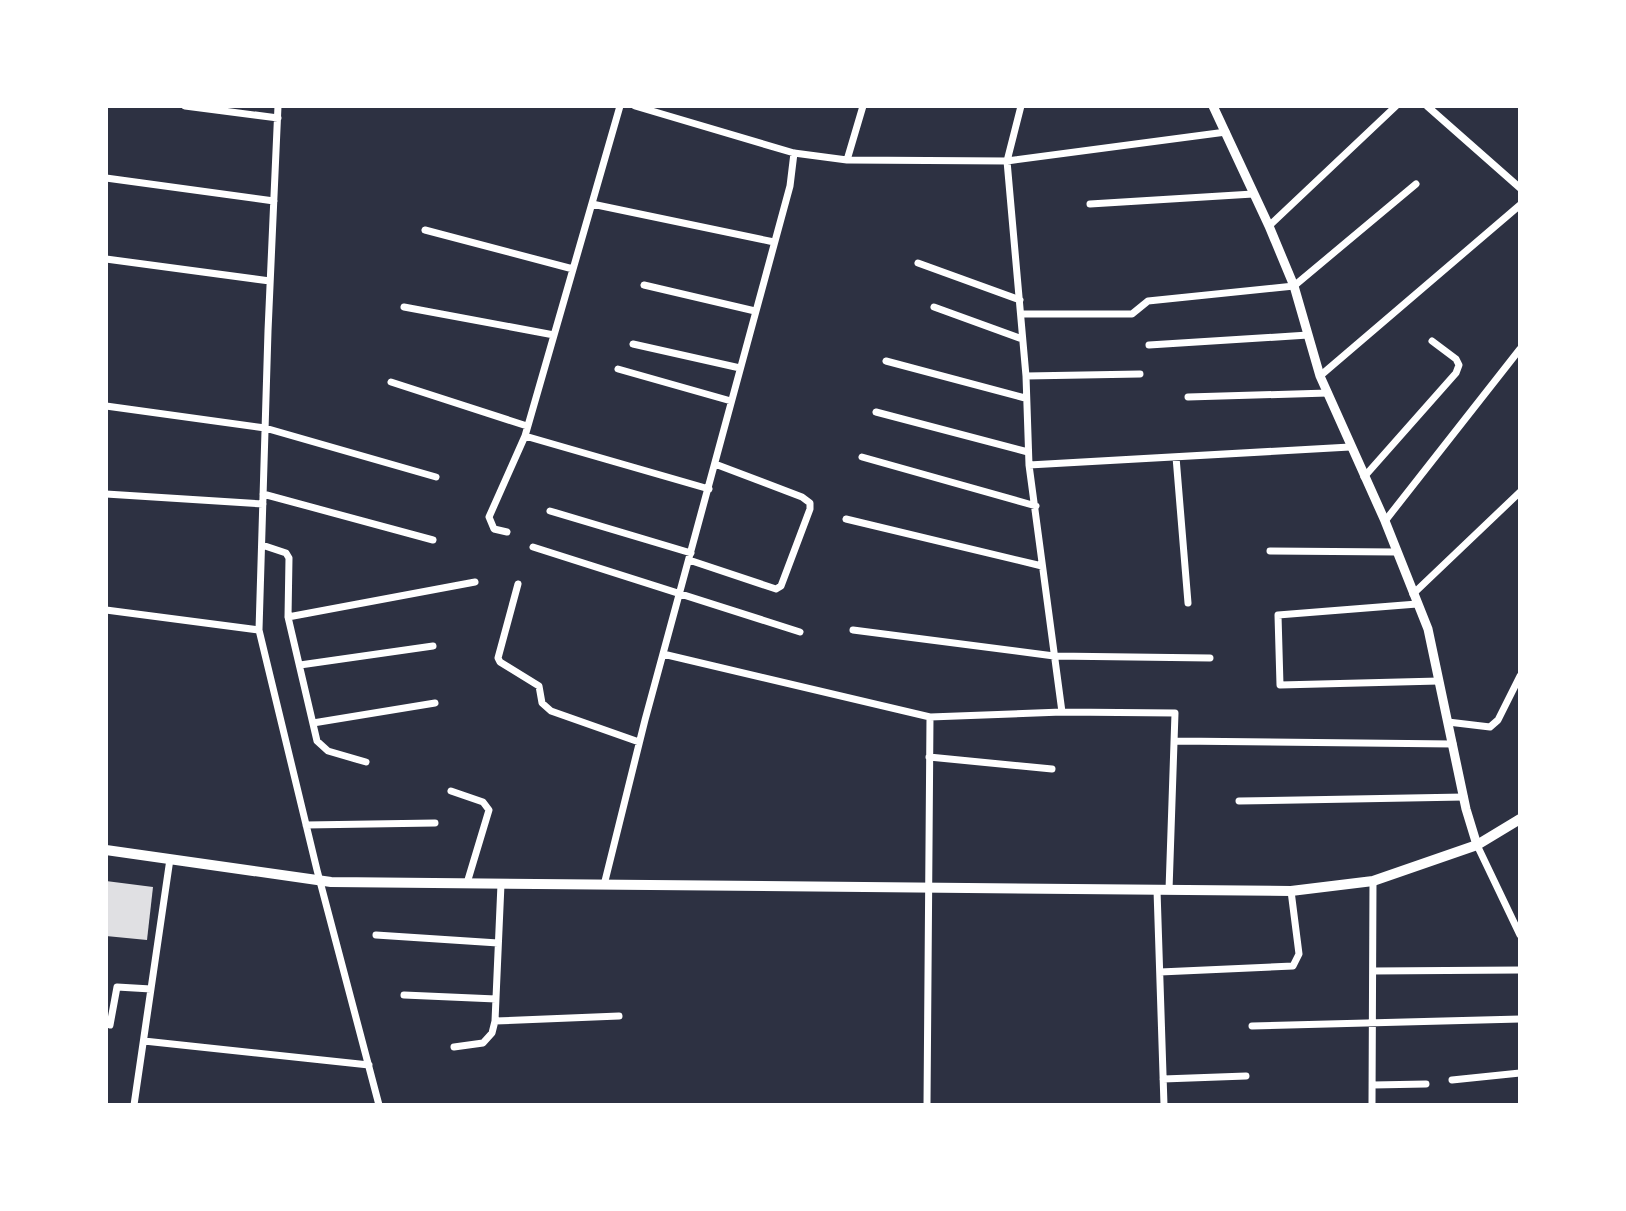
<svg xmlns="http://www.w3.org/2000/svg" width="1626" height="1211" viewBox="0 0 1626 1211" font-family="Signika,sans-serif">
	<rect width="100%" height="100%" fill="#2d3142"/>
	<path fill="#e0e0e3" d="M106,881L153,887L147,940L106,936Z"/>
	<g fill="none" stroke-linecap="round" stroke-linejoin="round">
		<path stroke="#fff" stroke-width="7" d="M185,106L278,118
			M278,106L268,331L259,630L317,870L379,1105
			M620,106L525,436L709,489
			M635,106L794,153L847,160L863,106
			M1021,106L1007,161L1026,376L1029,465L1350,447
			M1427,106L1520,188
			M847,160L1007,161L1226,132
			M106,178L274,201
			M592,204L774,242
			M1090,204L1253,194
			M1269,226L1396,106
			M425,230L573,269
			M106,259L270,281
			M918,263L1020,300
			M644,285L755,311
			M404,307L554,335
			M934,307L1022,339
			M1021,314H1132L1148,301L1294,286L1416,184
			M633,344L740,368
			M1149,345L1308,335
			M886,361L1025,398
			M618,369L731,401
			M1026,376L1140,374
			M1320,376L1520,205
			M391,382L527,426
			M1188,397L1328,393
			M106,406L265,428L436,477
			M876,412L1028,452
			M862,457L1036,506
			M1176,457L1188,603
			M1364,477L1456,373L1459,365L1456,359L1432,341
			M106,494L263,504
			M263,494L433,540
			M550,511L691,553
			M846,519L1042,566
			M1385,521L1520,349
			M507,532L494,529L489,517L525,436
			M262,545L286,553L289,558L288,617L317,741L328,751L366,762
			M533,547L800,632
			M1270,551L1396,552
			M689,560L776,589L781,586L810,509V503L802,497L715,464
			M518,584L498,658L500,662L539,686L542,703L551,711L639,742
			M1413,594L1520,492
			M1417,604L1278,615L1280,685L1439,681
			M106,610L259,630
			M288,617L475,582
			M853,630L1054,656L1210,658
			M663,654L930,717L1062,712L1029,465
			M300,665L433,646
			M1062,712L1175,713L1169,890
			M1448,722L1490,727L1498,720L1520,676
			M313,723L435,703
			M1176,741L1453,744
			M929,757L1052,769
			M451,791L483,802L489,810L467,883
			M1239,801L1464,797
			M306,825L435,823
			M1477,845L1520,935
			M604,885L645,720L790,186L794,153
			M1157,890L1164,1105
			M376,935L498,943
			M1373,971L1520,970
			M1160,972L1293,966L1299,954L1291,891
			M404,995L496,999
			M495,1021L619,1016
			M110,1025L117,987L151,989
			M1252,1026L1520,1019
			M144,1041L369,1065
			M454,1047L483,1043L492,1033L495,1021L501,884
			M1163,1079L1246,1076
			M1452,1080L1520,1073
			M1373,1085L1426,1084
			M134,1105L170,859
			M927,1105L930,717
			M1372,1105L1373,881"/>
		<path stroke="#fff" stroke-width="9" d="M1213,106L1269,226L1294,286L1320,376L1385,521L1428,629L1466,809L1477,845"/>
		<path stroke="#fff" stroke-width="10" d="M106,850L331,882L1291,891L1373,881L1477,845L1520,819"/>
	</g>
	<rect width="1626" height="1211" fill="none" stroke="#ffffff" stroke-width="216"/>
</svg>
